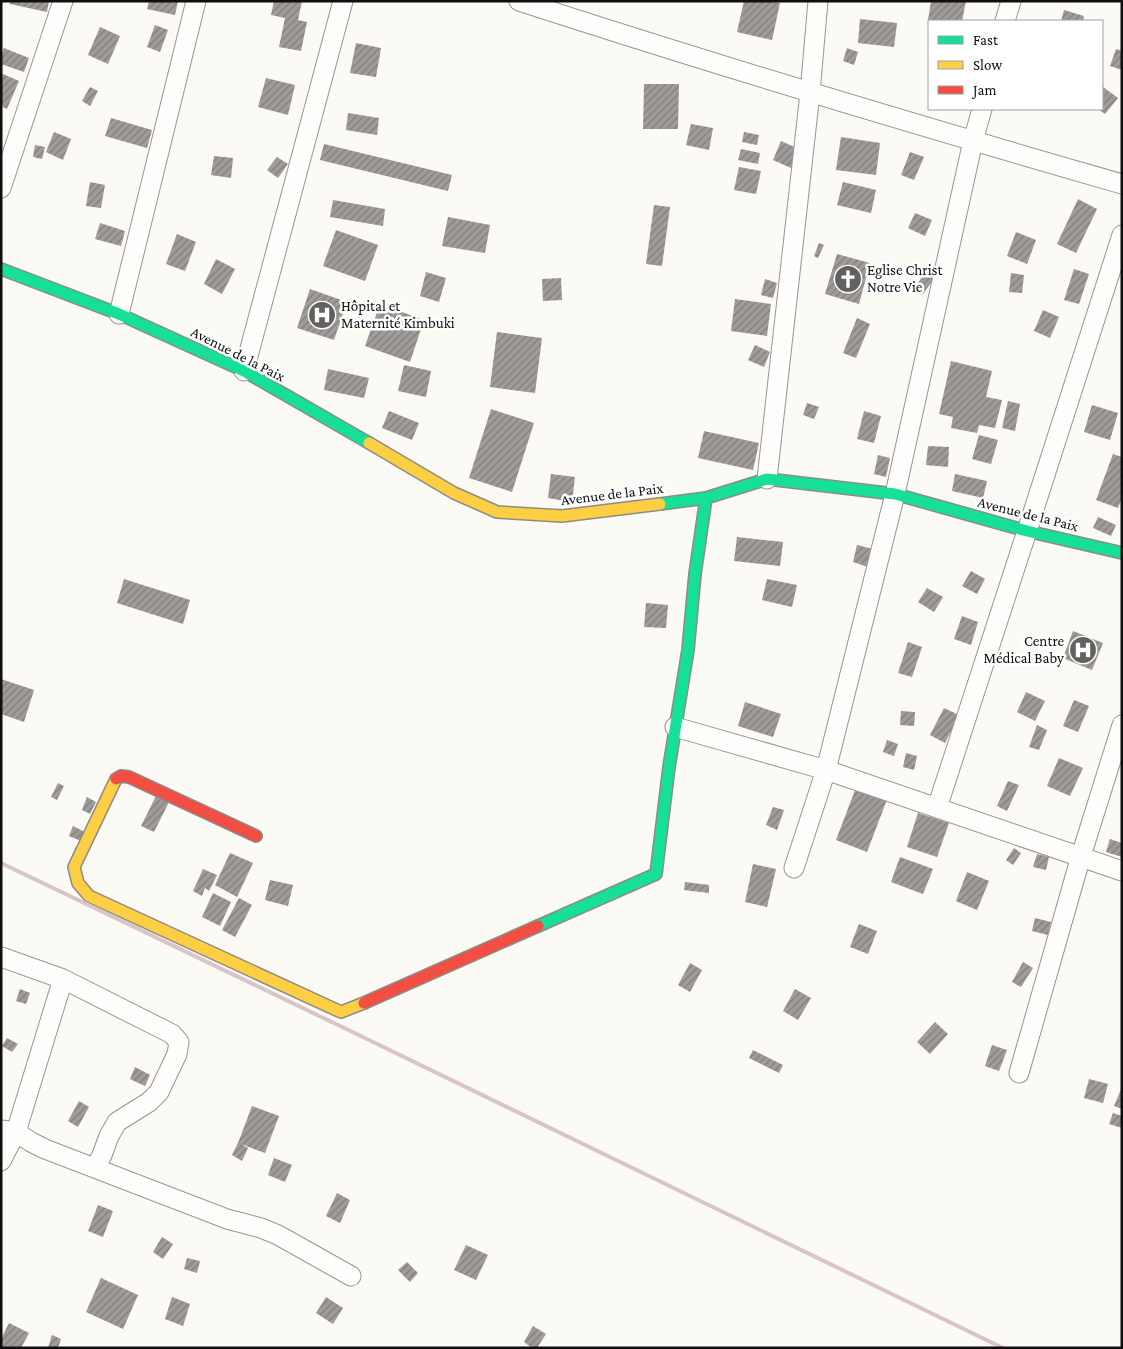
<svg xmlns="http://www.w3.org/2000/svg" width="1123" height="1349" viewBox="0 0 1123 1349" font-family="'Crimson Pro',serif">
	<defs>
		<pattern id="building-hatch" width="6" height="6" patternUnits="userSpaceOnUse" patternTransform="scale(1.25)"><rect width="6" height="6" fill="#9f9c99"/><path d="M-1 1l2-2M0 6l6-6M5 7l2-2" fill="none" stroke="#807e7b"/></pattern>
	</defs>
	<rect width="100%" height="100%" fill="#fcfaf4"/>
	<path fill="url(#building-hatch)" d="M10,1H49L47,12L10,4Z
		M149,1H178L175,15L147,9Z
		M274,1H302L298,20L307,22L301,51L279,47L285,18L271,15Z
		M744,1H770L780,3L772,40L737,32Z
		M931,1H966L962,21L928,20Z
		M1064,10L1084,16L1083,21H1061Z
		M860,19L897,23L894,47L858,43Z
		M155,25L168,30L160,52L147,47Z
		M100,27L120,36L108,64L88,55Z
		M356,43L381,48L376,77L350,73Z
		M4,48L29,58L24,72L1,64V55Z
		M847,48L858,52L854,65L843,61Z
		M1116,49L1122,51V70L1110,66Z
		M3,74L19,81L7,109L1,106V77Z
		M266,78L295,85L288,115L258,107Z
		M644,84H679L678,129H643Z
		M90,87L98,91L90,106L82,101Z
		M1103,87L1118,98L1105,114L1098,109H1102V89Z
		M348,113L379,118L377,135L346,130Z
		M111,118L152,130L147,148L105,136Z
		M691,124L713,128L709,150L686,145Z
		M54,132L71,139L63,160L46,152Z
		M744,132L759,135L757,145L742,142Z
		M841,137L880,143L876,175L836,170Z
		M781,141L799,149L791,168L773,160Z
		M324,144L452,175L448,191L320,160Z
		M35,145L45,147L42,159L33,157Z
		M741,149L760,153L758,164L738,160Z
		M910,152L924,157L914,180L901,175Z
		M214,156L233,158L231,178L211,175Z
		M277,157L288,164L278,178L267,170Z
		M739,167L761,171L756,194L734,190Z
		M90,182L105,185L101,208L86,206Z
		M843,182L876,190L871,213L837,205Z
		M1078,199L1097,209L1076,253L1057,244Z
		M333,200L385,209L383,226L330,217Z
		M654,205L670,207L662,266L646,264Z
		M915,213L932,220L925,236L908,228Z
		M448,217L490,225L485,253L442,246Z
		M100,223L125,231L121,246L95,239Z
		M336,230L378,245L365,281L323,266Z
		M1016,232L1036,240L1027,264L1007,256Z
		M177,234L196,242L185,271L166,264Z
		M819,243L824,245L818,258L814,256Z
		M837,254L870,263L859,304L825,294Z
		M216,259L235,269L222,294L204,284Z
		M930,267L938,273L923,294L914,288Z
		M1074,269L1089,274L1079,304L1064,300Z
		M426,272L446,278L439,302L420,296Z
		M1011,273L1024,275L1022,293L1009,292Z
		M561,278L562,300L543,301L542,279Z
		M765,279L777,283L773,298L761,295Z
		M310,289L347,302L334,340L297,328Z
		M735,299L771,304L767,336L731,331Z
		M380,304L424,320L410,362L365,346Z
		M1043,310L1059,317L1050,338L1034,331Z
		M857,318L870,324L856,358L843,353Z
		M497,332L542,338L535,393L490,387Z
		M755,345L770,352L764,367L748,360Z
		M951,361L992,371L986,397L1002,400L995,428L979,425L977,433L951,428L953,417L939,414Z
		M404,365L431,371L426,397L398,391Z
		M328,369L369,378L364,398L324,390Z
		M1008,401L1020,404L1015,431L1002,428Z
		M807,403L819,407L814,419L803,415Z
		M1092,405L1118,413L1110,440L1084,432Z
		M491,409L534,423L512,492L469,478Z
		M389,411L419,423L412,440L382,428Z
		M864,411L881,416L874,443L857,439Z
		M704,431L759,443L753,470L698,458Z
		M979,435L998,440L991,464L972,459Z
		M928,446L949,447L948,467L926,465Z
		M1113,454L1122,457V498L1118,508L1096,500Z
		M878,455L890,458L886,477L874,474Z
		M551,474L575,477L572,502L548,498Z
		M955,474L987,481L983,498L952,491Z
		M1098,517L1116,525L1111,536L1093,528Z
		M737,537L783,542L780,566L734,561Z
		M857,545L873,549L868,567L853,562Z
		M971,571L985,579L977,594L962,586Z
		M124,579L190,600L183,624L117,603Z
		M767,579L797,585L792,607L762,600Z
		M927,588L943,597L934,612L918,602Z
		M646,603L668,605L666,628L644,627Z
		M962,616L978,622L971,645L954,639Z
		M1073,631L1103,643L1092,670L1063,658Z
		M908,642L922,647L912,677L898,673Z
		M1,679L34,690L24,722L1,714Z
		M1026,692L1045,701L1035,721L1017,712Z
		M1074,700L1089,706L1078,732L1063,726Z
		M745,702L781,714L773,737L738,726Z
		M944,708L959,715L945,743L930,735Z
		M901,711L915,712L914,726L900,725Z
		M1037,725L1047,730L1039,750L1029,747Z
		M887,740L898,744L894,756L883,752Z
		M906,753L917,756L914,770L903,767Z
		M1059,758L1083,768L1070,796L1047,786Z
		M1008,781L1019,785L1007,811L997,806Z
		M58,783L64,786L57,800L51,797Z
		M857,785L888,797L867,852L836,840Z
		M156,796L169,802L154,832L141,826Z
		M87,797L96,802L90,814L82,810Z
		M773,807L784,810L777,830L766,825Z
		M918,813L949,823L937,857L907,847Z
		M73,826L85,832L81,841L69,836Z
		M1110,839L1122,843V857L1106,852Z
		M1014,848L1021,853L1013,865L1006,860Z
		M230,853L253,863L237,897L215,885Z
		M1037,854L1049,857L1046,870L1033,867Z
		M900,857L933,869L923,894L891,882Z
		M753,864L776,869L767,907L745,902Z
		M203,869L217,875L209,891L205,888L202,896L193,891Z
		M967,872L989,881L977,910L956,901Z
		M270,880L293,885L288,906L265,900Z
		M685,882L709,885V893L684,890Z
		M213,893L231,902L220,926L202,917Z
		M239,898L252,905L235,937L222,930Z
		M1035,918L1051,922L1048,935L1032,931Z
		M859,924L877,931L868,954L850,947Z
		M1023,962L1033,968L1021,987L1012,982Z
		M690,963L702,970L690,992L678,985Z
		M20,989L30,993L26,1004L16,1001Z
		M795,989L811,998L798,1020L783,1011Z
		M935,1022L948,1034L930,1054L917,1042Z
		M7,1038L18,1044L12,1052L2,1046Z
		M992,1045L1007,1050L999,1071L985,1066Z
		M753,1050L783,1065L779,1073L749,1058Z
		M135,1067L150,1075L145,1086L130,1079Z
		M1089,1079L1108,1084L1103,1103L1084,1098Z
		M1122,1087V1109L1114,1106Z
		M79,1101L89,1107L78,1127L68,1121Z
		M252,1106L279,1116L265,1153L241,1144L248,1148L242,1161L232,1155L238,1143Z
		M1113,1113L1122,1116V1128L1109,1124Z
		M274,1158L292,1165L285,1182L268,1175Z
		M337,1193L350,1200L340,1223L326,1216Z
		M98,1205L113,1211L103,1237L88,1231Z
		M162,1237L173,1244L163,1259L153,1252Z
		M466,1245L488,1255L476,1280L454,1270Z
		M187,1258L200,1261L197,1273L184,1269Z
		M407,1262L418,1273L410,1282L398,1270Z
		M101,1278L138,1295L123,1329L86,1312Z
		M172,1297L190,1304L183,1326L165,1319Z
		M326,1297L343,1308L333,1324L316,1313Z
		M9,1323L29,1333L21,1348H1V1339Z
		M533,1326L546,1334L537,1348H532L524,1342Z
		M52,1335L61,1339L58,1348H48Z"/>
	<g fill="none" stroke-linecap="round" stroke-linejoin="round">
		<g stroke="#969592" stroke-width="21">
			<path id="street" d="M519,1C719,66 920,126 1122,184
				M1005,21L1011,1
				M1,188L63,1
				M119,314L196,1
				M244,371L343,1
				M767,479L810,93L818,1
				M675,727L826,770L1122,871
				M937,808L1027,531L1122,235
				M794,868L826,770L895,494L973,141L982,109
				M1,957L63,979L172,1034L179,1042L177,1054L159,1092L149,1102L117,1122L109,1136L102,1155L95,1168
				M1019,1073L1081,856L1122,725
				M1,1130L16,1132L31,1142L45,1149L227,1219L261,1228L278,1235L351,1276
				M1,1161L16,1132L63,979"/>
		</g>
		<g stroke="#8c8b89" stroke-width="14">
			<path id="fast" d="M1,269L119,314L244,371L369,443
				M660,504L706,498L767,479L895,494L1027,531L1122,553
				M538,926L656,874L669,767L688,650L695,574L706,498"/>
		</g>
		<g stroke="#8c8b89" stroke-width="14">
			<path id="slow" d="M369,443L454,493L497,512L562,516L660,504
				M116,779L74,867L78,883L89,896L341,1012L364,1003"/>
		</g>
		<g stroke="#8c8b89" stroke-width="14">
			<path id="jam" d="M116,779L121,776L129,777L256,836
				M364,1003L538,926"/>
		</g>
		<use href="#street" stroke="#fffefd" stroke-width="19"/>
		<use href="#fast" stroke="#16e098" stroke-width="11"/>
		<use href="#slow" stroke="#ffcf43" stroke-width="11"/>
		<use href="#jam" stroke="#f24e42" stroke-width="11"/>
		<path stroke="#d9c4c6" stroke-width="4" d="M1,863L334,1023L1003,1348"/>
	</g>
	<defs>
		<g id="church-disc" transform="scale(1.4375)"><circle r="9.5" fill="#62615f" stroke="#fff"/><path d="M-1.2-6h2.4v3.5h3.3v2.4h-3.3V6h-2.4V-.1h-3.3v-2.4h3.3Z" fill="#fff"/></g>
		<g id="hospital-disc" transform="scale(1.4375)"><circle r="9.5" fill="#62615f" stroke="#fff"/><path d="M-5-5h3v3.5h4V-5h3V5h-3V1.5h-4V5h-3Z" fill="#fff"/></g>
	</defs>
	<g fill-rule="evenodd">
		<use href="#church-disc" x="848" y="279"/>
		<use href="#hospital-disc" x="322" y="315"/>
		<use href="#hospital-disc" x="1083" y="650"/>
	</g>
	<g text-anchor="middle" stroke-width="5" stroke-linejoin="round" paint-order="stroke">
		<g font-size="15" fill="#0f0f0f" stroke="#fff" text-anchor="start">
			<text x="867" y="275">Eglise Christ<tspan x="867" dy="17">Notre Vie</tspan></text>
			<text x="341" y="311">Hôpital et<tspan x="341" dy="17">Maternité Kimbuki</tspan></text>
			<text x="1064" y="646" text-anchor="end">Centre<tspan x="1064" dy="17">Médical Baby</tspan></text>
		</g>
		<g font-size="15" fill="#0f0f0f" stroke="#fff">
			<text transform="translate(238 354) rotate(27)" y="5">Avenue de la Paix</text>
			<text transform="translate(612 494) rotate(-7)" y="5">Avenue de la Paix</text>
			<text transform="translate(1028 514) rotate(14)" y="5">Avenue de la Paix</text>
		</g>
	</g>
	<rect width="1123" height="1349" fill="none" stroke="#0f0f0f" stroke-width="5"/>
	<rect x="928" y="20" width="175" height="90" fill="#ffffff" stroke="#9f9f9f"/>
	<rect x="938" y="36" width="25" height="8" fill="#16e098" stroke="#9f9f9f"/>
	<text x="973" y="45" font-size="15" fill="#0f0f0f">Fast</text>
	<rect x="938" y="61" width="25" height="8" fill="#ffcf43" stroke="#9f9f9f"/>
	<text x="973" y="70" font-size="15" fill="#0f0f0f">Slow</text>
	<rect x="938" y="86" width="25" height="8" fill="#f24e42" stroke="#9f9f9f"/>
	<text x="973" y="95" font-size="15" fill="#0f0f0f">Jam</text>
</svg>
